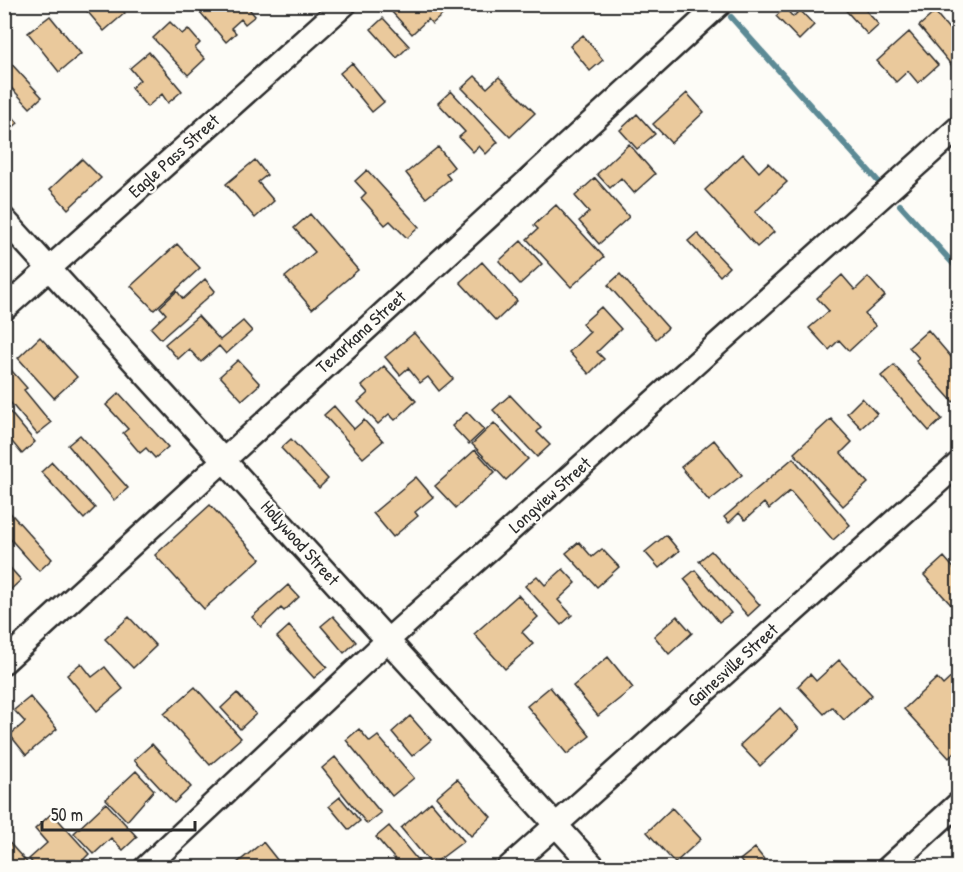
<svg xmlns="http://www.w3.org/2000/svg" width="963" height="872" viewBox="0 0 963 872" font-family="'Patrick Hand',sans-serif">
	<rect width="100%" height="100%" fill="#fdfcf7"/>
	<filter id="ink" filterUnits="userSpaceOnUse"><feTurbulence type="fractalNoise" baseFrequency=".0167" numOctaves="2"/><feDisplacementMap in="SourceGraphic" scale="12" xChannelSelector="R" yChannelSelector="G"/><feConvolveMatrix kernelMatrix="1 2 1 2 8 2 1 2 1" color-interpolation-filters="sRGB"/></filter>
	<g filter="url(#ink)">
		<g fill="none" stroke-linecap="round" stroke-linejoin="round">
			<path stroke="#5c8a95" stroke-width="6" d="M731,17L877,180
				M900,205L958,269"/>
		</g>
		<path fill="#eac99c" stroke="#2b2b2b" stroke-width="1.5" d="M81,4H118L125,13L104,31Z
			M193,4H245L255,16L245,24L241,19L231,28L236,33L226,42Z
			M399,4H444L449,9L432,24L428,19L412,34L391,11Z
			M840,4H860L879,25L868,35Z
			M785,8L793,17L800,10L814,25L799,40L776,16Z
			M935,12L958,40V73L919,26Z
			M50,16L81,54L59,72L28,33Z
			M383,18L409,46L397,58L371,29Z
			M170,22L182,34L188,29L200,43L195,48L205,59L188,75L153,38Z
			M909,32L938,65L918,83L908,71L896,82L877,61Z
			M583,35L603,60L590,71L570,46Z
			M149,52L182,91L168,103L162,94L147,107L131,88L140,80L130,68Z
			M6,58L42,97L30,108L4,80Z
			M352,63L384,102L372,112L340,73Z
			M475,76L487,88L499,77L535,113L510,137L462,88Z
			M451,91L498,142L486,154L479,146L473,152L459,137L465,132L438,103Z
			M687,93L704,112L671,143L653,124Z
			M4,106L18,123L5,134L4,133Z
			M637,114L655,134L637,149L620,130Z
			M629,144L655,174L634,193L621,178L610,188L597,174Z
			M438,147L454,167L446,174L450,179L426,198L406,173Z
			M743,154L759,172L768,163L787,182L755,212L774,232L757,247L705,190Z
			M82,159L101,178L68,209L50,189Z
			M255,160L267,175L258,182L274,201L255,218L226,184Z
			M367,170L419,227L407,238L390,221L385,225L361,198L366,193L355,181Z
			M595,178L629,217L599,244L579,221L589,212L575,196Z
			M556,205L604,257L571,287L527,239L538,229L534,225Z
			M310,214L358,270L312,309L285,277L315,252L294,228Z
			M697,233L729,267L720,276L688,241Z
			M521,241L542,264L520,284L499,261Z
			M177,244L200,268L154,310L131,286Z
			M482,262L517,301L496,321L460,282Z
			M620,274L668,328L656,339L608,285Z
			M842,275L855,290L868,277L885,296L865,314L876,326L849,351L839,340L829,350L809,328L829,311L817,298Z
			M205,279L215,291L161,339L151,328L166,314L160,307L177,291L183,299Z
			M601,307L621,329L597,352L604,359L589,374L569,352L590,332L582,324Z
			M198,316L220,340L243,321L252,331L226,354L219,346L201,362L189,349L178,359L165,344Z
			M928,330L958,365V398L953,402L916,361L919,358L909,347Z
			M414,333L453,379L439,391L428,377L420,383L408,368L400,375L385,357Z
			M40,337L77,377L54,398L18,358Z
			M238,360L260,384L242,400L220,376Z
			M4,362L27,388L24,390L51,423L37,434L4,395Z
			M894,365L942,419L929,431L881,376Z
			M384,366L416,401L395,420L389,414L378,424L358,402L368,393L362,386Z
			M119,393L168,447L155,458L146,448L140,453L123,433L128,429L106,405Z
			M510,395L541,428L537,432L550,445L537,457L493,410Z
			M862,398L877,414L861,428L847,413Z
			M4,405L35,442L22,454L4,432Z
			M334,406L354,429L364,420L383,441L363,458L324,415Z
			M467,412L484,430L469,444L452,426Z
			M831,419L852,442L841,453L868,483L843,506L794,453Z
			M494,423L528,459L506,480L472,444Z
			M80,435L128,488L114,500L68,445Z
			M291,439L328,479L319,488L281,448Z
			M714,440L742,475L709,501L681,467Z
			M475,450L495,472L456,508L435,486Z
			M793,458L850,525L833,540L790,491L769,509L764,503L745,520L739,513L729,523L724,517Z
			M52,462L95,508L84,519L41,472Z
			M416,477L433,497L415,512L418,516L393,537L373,513Z
			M210,505L260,559L204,609L155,555Z
			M4,506L52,559L39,571L4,532Z
			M666,535L679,551L659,568L645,552Z
			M579,542L592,557L602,549L619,567L597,587L566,553Z
			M711,551L760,605L748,616L699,561Z
			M944,557L958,573V605L955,609L924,575Z
			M4,561L21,580L9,591L4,586Z
			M563,569L576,583L558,600L572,615L561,625L525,586L537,576L545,585Z
			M695,570L731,613L719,622L684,579Z
			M288,585L299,597L284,611L281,608L261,627L252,617Z
			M518,595L538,617L522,632L533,644L505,669L474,634Z
			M333,616L356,642L344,653L321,626Z
			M677,616L692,633L669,654L654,636Z
			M129,617L156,646L133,668L105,639Z
			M289,626L327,667L314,678L277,637Z
			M608,657L633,688L598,716L573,686Z
			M839,660L872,695L844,720L832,707L824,714L798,686L810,674L816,681Z
			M81,663L92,677L105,667L123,689L97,711L67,675Z
			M958,671V749L949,758L904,709L937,678L943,685Z
			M195,687L241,738L210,765L164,714Z
			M550,687L590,736L567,754L527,706Z
			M237,693L256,714L240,729L221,708Z
			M30,697L57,729L26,755L10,735L25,722L14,710Z
			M780,708L799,729L760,766L740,745Z
			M410,716L431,740L412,756L392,732Z
			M359,729L370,742L378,736L414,778L392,796L346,740Z
			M152,744L191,787L174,803L134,760Z
			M335,757L381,813L367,824L322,768Z
			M136,771L154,790L127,821L106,799Z
			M457,779L491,817L471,836L436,797Z
			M340,797L360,821L349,830L329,806Z
			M431,802L464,841L432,865L401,828Z
			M106,803L137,837L123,850L111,838L94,854L74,833Z
			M672,808L701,839L675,863L647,832Z
			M52,813L89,854L83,860L90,868H37L29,859L47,843L35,829Z
			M389,826L424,868H395L399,864L376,837Z
			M4,837L32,868H13L4,858Z
			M263,842L282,866L280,868H231Z
			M755,848L771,868H746L740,860Z"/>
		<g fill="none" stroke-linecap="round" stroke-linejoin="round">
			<g stroke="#2b2b2b" stroke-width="27">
				<path id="minor" d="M4,219L595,868
					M4,309L345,4
					M4,662L720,4
					M145,868L388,640L958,128
					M508,868L958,464
					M888,868L958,804"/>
			</g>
			<use href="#minor" stroke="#fdfcf7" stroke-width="22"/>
		</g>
	</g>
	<g text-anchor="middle" stroke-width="4.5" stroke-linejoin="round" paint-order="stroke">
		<g font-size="18" fill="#2b2b2b" stroke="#fdfcf7">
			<text transform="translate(174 156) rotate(-42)" y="6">Eagle Pass Street</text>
			<text transform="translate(361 332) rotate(-42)" y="6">Texarkana Street</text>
			<text transform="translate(550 495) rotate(-42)" y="6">Longview Street</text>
			<text transform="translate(300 543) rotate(48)" y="6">Hollywood Street</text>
			<text transform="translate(733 665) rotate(-42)" y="6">Gainesville Street</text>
		</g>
	</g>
	<rect width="963" height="872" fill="none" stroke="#fdfcf7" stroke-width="24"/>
	<rect x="12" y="12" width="939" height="848" fill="none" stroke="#2b2b2b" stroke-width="2" filter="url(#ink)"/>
	<path d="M42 821v9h153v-9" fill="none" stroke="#2b2b2b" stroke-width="3"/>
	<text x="51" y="821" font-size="18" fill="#2b2b2b" stroke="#fdfcf7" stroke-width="4.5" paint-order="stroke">50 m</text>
</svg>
